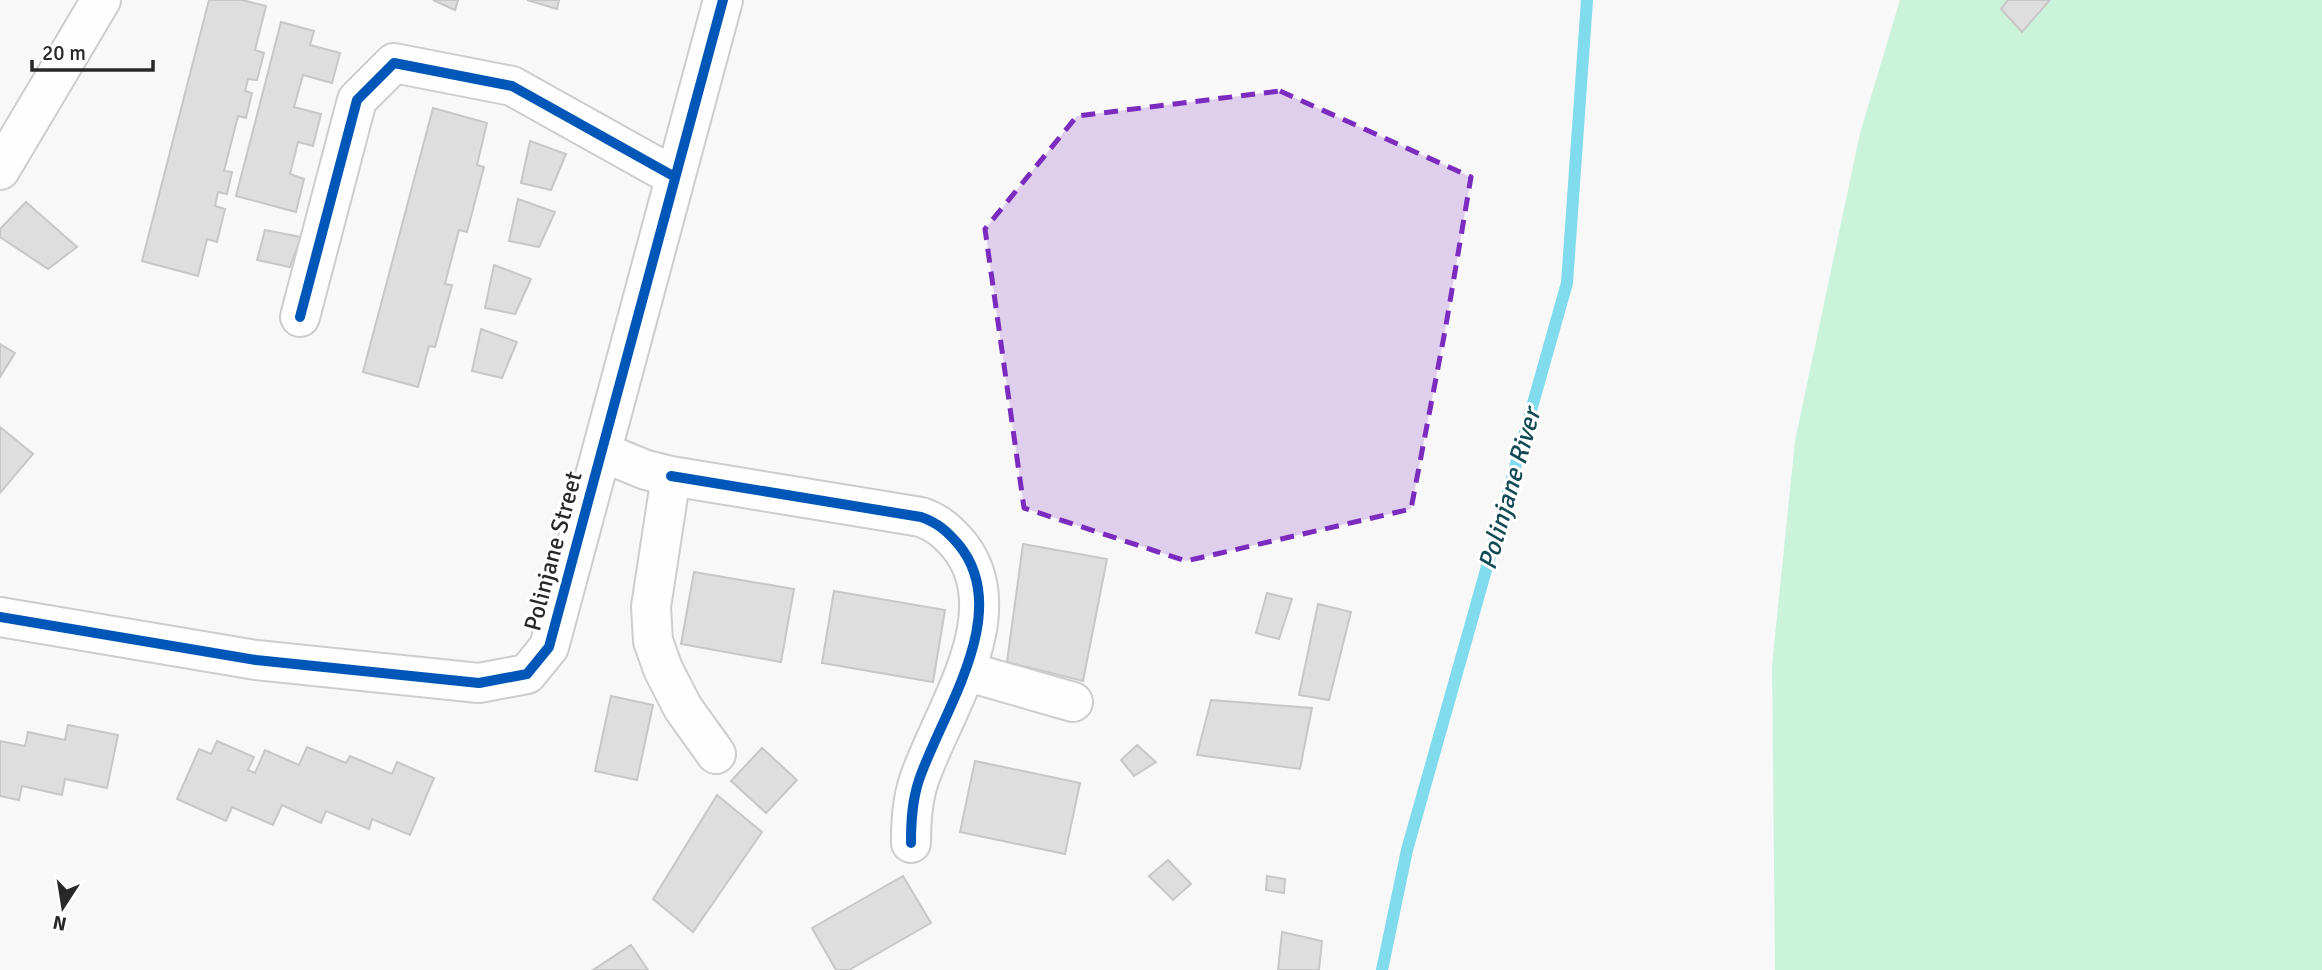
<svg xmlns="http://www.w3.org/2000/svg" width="2322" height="970" viewBox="0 0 2322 970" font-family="Signika,sans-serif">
	<rect width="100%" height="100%" fill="#f8f8f9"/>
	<path fill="#cbf3dc" d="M1900,0H2322V970H1775L1772,665L1795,441L1860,133Z"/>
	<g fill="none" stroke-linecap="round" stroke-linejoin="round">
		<path stroke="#80dbec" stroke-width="12" d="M1382,970L1407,850L1567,283L1587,0"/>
	</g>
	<path fill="#dedede" stroke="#c7c7c8" stroke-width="2" d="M209,0H242L266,6L255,50L264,53L257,80L248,79L245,91L252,93L246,118L238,116L224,171L232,172L227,194L218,192L215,206L225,209L217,242L207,239L198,276L142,261Z
		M433,0H458L455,10Z
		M527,0H559L557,9Z
		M2008,0H2050L2022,32L2001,9Z
		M281,22L314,31L310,45L340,53L332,83L303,75L294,107L321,114L313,146L298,142L290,174L304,179L296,212L236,196Z
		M433,108L487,123L477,165L484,167L467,232L459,230L445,284L452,285L435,347L429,346L418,387L363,372Z
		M530,141L566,154L551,190L521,183Z
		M518,199L555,212L539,247L509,241Z
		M26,202L77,247L48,269L0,237V229Z
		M265,230L301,237L290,267L257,260Z
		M494,265L531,279L515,314L485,308Z
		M481,329L517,342L502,378L472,371Z
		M0,344L15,353L0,377Z
		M0,427L33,454L0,493Z
		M1023,544L1107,559L1083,681L1007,662Z
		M694,572L794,589L781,662L681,644Z
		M834,591L945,610L933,682L822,663Z
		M1267,593L1292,599L1279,639L1256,633Z
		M1318,604L1351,612L1329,700L1299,695Z
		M611,696L653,705L637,780L595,771Z
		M1211,700L1312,708L1300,769L1197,755Z
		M68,725L118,735L107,788L65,779L62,795L22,786L19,800L0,796V741L25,746L28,732L65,740Z
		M217,741L254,757L248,770L255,773L265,750L299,765L307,747L346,763L350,756L392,774L397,762L434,778L410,835L372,819L369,829L326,811L321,823L282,805L273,825L232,807L226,821L177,799L199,749L211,754Z
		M1137,745L1156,762L1134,776L1121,760Z
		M762,748L797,780L766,813L731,781Z
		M975,761L1080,783L1065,854L960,832Z
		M717,795L762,832L693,932L653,899Z
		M1168,860L1191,884L1173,900L1149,876Z
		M903,876L931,923L849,970H836L812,928Z
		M1267,876L1285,879L1284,893L1266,890Z
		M1282,932L1322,941L1319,970H1278Z
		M631,945L648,970H593Z"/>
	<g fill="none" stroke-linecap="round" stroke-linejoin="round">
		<g stroke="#cdcdce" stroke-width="42">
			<path id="street" d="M300,317L357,100L394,63L512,86L675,177
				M602,452L646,470L671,476L651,607L653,641L663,669L683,708L716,754
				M671,476L921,517C938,523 947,531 959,545C1014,613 942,712 919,780C912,801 911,821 911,843
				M0,617L256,660L479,683L527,674L549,647L723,0
				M965,671L1073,702"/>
		</g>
		<g stroke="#cdcdce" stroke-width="42">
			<path id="secondary" d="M0,170L101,0"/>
		</g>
		<use href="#street" stroke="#fefefe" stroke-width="38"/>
		<use href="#secondary" stroke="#fefefe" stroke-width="38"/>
		<g stroke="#fff" stroke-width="15">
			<path id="cycleway" d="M300,317L357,100L394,63L512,86L675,177
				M671,476L921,517C938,523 947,531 959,545C1014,613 942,712 919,780C912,801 911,821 911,843
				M0,617L256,660L479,683L527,674L549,647L723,0"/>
		</g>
		<use href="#cycleway" stroke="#0057b8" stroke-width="10"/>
	</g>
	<path fill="#7b2cbf" fill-opacity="0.2" stroke="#7b2cbf" stroke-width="5" stroke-dasharray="14 9" stroke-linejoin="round" d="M1280,91L1471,177L1445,331L1411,509L1186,561L1024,508L985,229L1077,116Z"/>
	<g text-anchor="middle" stroke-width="6" stroke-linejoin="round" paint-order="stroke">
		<g font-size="24" fill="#282829" stroke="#fff">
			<text transform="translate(553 551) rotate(-75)" y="8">Polinjane Street</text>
		</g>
		<g font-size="26" font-style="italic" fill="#114a54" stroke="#fff">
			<text transform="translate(1509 489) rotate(-74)" y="9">Polinjane River</text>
		</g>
	</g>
	<g transform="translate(63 907) rotate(192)" stroke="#ffffff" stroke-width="5" paint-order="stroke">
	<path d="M0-5L12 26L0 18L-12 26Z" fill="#282829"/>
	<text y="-10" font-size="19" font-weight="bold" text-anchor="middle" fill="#282829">N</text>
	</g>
	<path d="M32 60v10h121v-10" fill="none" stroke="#282829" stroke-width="3.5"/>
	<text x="42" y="60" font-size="21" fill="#282829" stroke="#ffffff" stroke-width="5" paint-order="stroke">20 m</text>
</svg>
